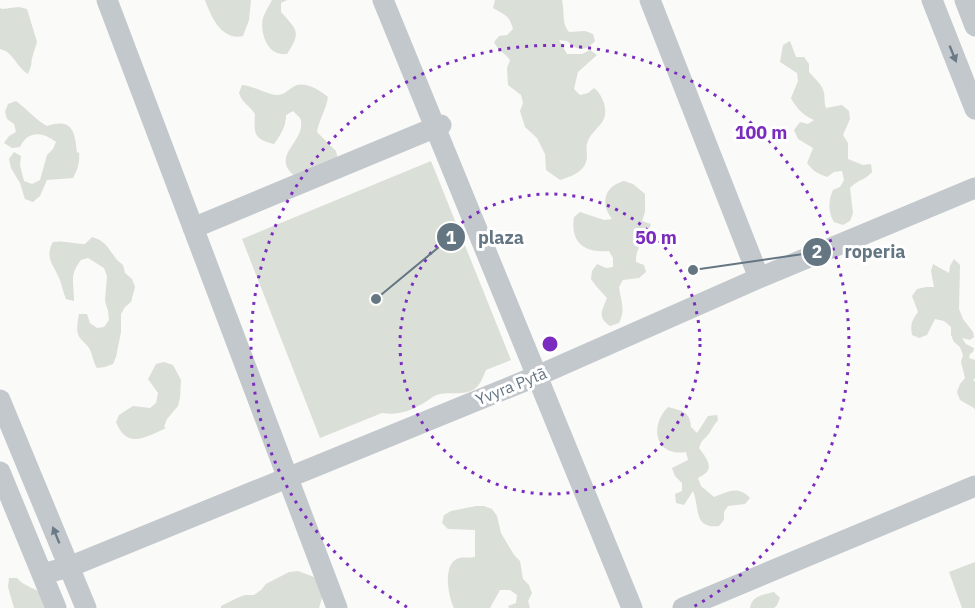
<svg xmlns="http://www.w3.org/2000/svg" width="975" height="608" viewBox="0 0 975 608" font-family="'IBM Plex Sans',sans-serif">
	<rect width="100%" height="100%" fill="#fafaf8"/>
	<path fill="#dadfd7" d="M205,0H251L249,20L243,36C222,41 211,17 205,0Z
		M272,0H287L281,3V12C298,31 301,32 287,54C283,54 280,54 277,53C265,49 260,29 263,18C265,12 269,6 272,0Z
		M495,0H562C565,11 561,23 569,32L585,31L593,34L595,41C585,52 577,51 567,41L559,40L567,54H582L590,50L597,55L578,72L574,89L580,95L588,93L594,88C600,93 601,96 604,103C610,126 592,126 587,144C586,148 587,154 587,158C585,172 572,176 560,180L546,170L545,154L537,138L525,127L520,111L523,103L521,95L508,85L507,68L510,60C504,52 498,51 494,42L499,36L507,35L513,29C509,14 504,15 493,8Z
		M19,7L27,9L37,42L32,58L31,66L28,74C16,67 14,52 0,49V8L2,9Z
		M790,41L796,57H804L809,64V72C814,78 823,85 824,93C825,99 824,102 826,108L842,105L849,111L850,119L843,135L848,143V159L863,165L871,164L872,172C864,181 859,179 850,188L853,213L850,221L843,225L834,222C828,212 828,201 833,190L840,187L844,180L842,171L834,172L827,177C818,174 813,171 807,163L813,148L798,139L794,130L800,122L808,124L814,120C804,116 796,108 791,98L798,81L797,73L780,62L783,45Z
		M242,85C254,86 263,93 275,95C285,96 289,88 297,85C307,82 321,91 328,97C326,110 319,120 317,132L336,151L338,160L295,176C268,156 309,140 300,118C299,117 293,111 293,111L286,115C286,127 281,134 274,144C253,139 254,133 255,114C249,105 243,104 239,93Z
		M16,101C26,108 37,121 47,126C73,117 75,133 77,153L79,152C80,162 78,169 73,178L47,180L40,196L33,202L25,199L20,183L11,168L9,159L14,152L21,156L20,165L24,181L32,184L40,180L47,155L53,149L56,142C43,132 28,130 20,147L12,148L4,143L9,136L16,132L14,124L7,119L5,112L8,104Z
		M431,161L511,360L486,370C483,377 480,386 473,390C464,395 450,392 440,394C435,395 431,398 427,401C413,410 398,416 382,413L320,438L242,239Z
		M624,181L633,184L645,194V212L642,221L651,224C647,237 635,247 636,262L644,265L646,272L639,278L623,280L619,287C621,302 626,309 619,323L610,326C597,317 602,311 607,298L596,286L591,279L592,271L597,264L606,268L613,267V258L609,251C585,253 570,243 574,217L580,212L604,220L612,219C600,204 604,186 624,181Z
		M92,237L100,240L106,245L117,260L123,265L125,273L132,279L135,287L131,302L125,307L121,314V332L116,357L113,364L105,367L97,368C93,362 93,356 90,350C88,345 84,343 80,338C75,331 78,322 79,314H87L90,323L97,328L104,327L109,320L108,311L105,301L107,276L104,268L88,258L81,260C69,275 74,283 74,301L66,299C63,292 62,286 60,280C54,265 44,258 53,242C64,240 74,244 85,244Z
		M954,259L960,265L959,309L963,319L973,332L974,337L970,340L962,338L966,344L974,348L973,352L970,354L969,358L975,360V378L973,381H975V410L974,408L960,400L957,392L960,384L965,378L961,362L963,355L960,347L954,342L951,335V327L944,321L935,319L927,335L919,338L912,335C910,325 912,320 918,312L912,296L917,289L926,287H934L931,271L933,264L949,273L950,266Z
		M164,362L173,365L181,380L180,398L178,406L167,419L164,427L166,428C146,437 127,450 116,422L119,415L133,406L150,408L156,403L158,393L148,379L156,364Z
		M668,407C682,411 690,411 691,427L697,433L708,416L717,415L718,420C715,424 712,428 710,432C705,440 702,438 699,448C708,460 716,470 698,478L701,486L714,497C728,492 738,485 750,498L745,504L728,506L724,512V520L719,526C693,529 700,508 693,491L684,505L676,503L675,494L682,491V483L675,476L672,468L688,460L686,452C655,457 649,426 668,407Z
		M476,506H484L492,509L497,516L501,533L514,555L520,561L523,579L529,585L532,593L528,601L530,608H509L508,606L516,603L517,595L510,590H500L490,608H454C448,596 442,563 459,558C464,557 470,558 475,557V530L448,529L442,523L444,515L451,511Z
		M975,562V608H962L949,572Z
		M298,571L314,577L324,591L319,608H221V606L237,598L245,595H254L261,590L266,584L289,572Z
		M9,578H17C24,587 40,589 44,597C45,600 45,604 45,608H14L8,587Z
		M774,592L780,598L777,605L774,608H750C752,595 763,595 774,592Z"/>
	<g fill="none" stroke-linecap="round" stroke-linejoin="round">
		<path stroke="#c3c8cc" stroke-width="21" d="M107,0L337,608
			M383,0L632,608
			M650,0L759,278
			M932,0L975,109
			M965,0L975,26
			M193,228L441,125
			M0,400L86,608
			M0,472L56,608
			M42,574L69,567L537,376L759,278L975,188
			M683,608L975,486"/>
	</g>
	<defs><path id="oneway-solid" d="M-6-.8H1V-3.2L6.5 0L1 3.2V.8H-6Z" transform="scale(1.5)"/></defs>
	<g fill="#6a7a87">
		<use href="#oneway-solid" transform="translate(953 54) rotate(68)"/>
		<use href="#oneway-solid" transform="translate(56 535) rotate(-112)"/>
	</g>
	<g fill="none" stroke="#7b2cbf" stroke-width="3" stroke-dasharray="3 6">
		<circle cx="550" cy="344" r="150"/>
		<path d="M407 607A299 299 0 1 1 693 607"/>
	</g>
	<g text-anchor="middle" stroke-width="6" stroke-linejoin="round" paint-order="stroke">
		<g font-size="16" fill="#657683" stroke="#fff">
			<text transform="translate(511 386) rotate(-22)" y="6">Yvyra Pytã</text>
		</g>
	</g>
	<circle cx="550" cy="344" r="9" fill="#7b2cbf" stroke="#fff" stroke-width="3"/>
	<g font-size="18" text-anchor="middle" font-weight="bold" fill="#7b2cbf" stroke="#fff" stroke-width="6" stroke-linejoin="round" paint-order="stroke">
		<text x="761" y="139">100 m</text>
		<text x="656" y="244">50 m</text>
	</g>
	<path fill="none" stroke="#657683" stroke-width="2" d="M376 299L451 237M693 270L817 252"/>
	<g fill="#657683" stroke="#fff" stroke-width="2">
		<circle cx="376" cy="299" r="6"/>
		<circle cx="693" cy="270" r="6"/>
		<circle cx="451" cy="237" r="15"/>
		<circle cx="817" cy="252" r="15"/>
	</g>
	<g font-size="18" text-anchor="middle" font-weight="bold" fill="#fff">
		<text x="451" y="244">1</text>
		<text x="817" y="258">2</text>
	</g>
	<g font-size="18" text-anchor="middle" font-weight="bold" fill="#657683" stroke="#fff" stroke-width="6" stroke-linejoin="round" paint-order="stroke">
		<text x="501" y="244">plaza</text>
		<text x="875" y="258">roperia</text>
	</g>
</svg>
